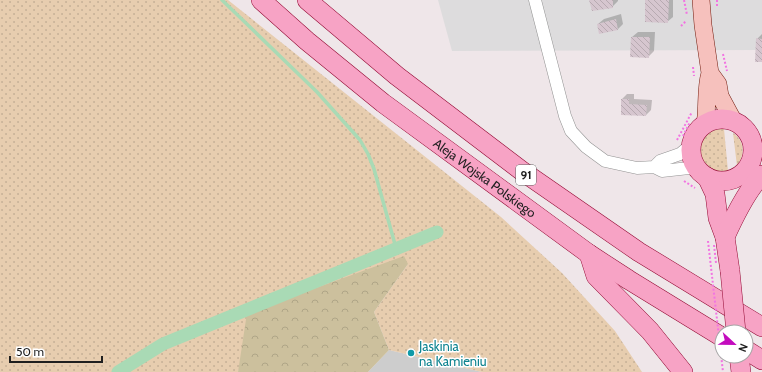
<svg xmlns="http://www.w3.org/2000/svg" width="762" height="372" viewBox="0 0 762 372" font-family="Cabin,sans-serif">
	<defs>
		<pattern id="grass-dots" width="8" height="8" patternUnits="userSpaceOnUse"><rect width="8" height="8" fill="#e7cdaf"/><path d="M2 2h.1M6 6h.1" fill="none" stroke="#c6b096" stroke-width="1.8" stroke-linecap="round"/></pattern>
		<pattern id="forest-crowns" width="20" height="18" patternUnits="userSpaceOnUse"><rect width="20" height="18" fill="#ccc09d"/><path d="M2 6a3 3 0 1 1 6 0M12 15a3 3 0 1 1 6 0" fill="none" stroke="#afa587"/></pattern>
		<pattern id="building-back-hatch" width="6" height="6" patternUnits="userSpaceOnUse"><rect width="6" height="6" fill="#d6c6cf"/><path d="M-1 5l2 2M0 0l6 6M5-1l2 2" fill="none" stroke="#b7aab1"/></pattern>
	</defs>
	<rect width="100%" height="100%" fill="#efe6e9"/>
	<path fill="#dddcdd" d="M438,0H762V50L452,51Z"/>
	<path fill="#cdcdcd" d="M389,350L482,372H368Z"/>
	<path fill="url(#grass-dots)" d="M0,0H228L501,217L562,273L615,331L642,372H482L389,350L374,312L408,264L240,366L238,372H0Z
		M724,129L728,171C693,178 689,128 724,129Z
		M733,133C745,141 745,155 737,166Z"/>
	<path fill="url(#forest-crowns)" d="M404,256L408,264L374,312L389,350L368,372H238L247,313Z"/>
	<path fill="#0003" d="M590,0H618V1L612,7Z
		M647,0H673V17L667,22Z
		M621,14L623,24L618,29L598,24L604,19Z
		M638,32H655L654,51L648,57L632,37Z
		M762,34V61L757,39Z
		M627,94H634V99L652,100L651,110L646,115L622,114V99Z"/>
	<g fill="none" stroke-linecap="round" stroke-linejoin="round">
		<path stroke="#a9dab5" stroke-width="3.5" d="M222,0L317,92L360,140L368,154L374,169L396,248"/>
		<path stroke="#a9dab5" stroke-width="13" d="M118,372L163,344L437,232"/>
	</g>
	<path fill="url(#building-back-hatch)" d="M589,0H613V8L592,11Z
		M645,0H669L668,23L645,22Z
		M616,19L618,30L599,34L597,24Z
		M631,37H650L649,58L630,57Z
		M756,38L762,39V62H755Z
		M621,99H629V104L647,105L646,116L621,115Z"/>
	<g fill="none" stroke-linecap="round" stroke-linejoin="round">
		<g stroke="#939393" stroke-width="13">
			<path id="street" d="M535,0L565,116L571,131L586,147L605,161L637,168L654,167L662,171L689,168L699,171
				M654,167L660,161L680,154L692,144"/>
		</g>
		<g stroke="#71190b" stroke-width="18">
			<path id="secondary" d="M701,0L703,25L710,73L718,84L720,96L734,122
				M705,125C708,107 705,90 710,73"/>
		</g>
		<g stroke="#920832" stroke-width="20">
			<g id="primary">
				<path id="s1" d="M261,0L307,41L383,103L589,254L629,280L722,337"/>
				<path d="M307,0L397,76L522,171L639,252L762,327"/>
				<circle cx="722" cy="150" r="31"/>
				<path d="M707,177L715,194L718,218L725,237L730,271"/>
				<path d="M725,237C734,217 747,190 762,175"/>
				<path d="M589,254L596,276L650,331L683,372"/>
				<path d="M746,350L762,360"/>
				<path d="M739,356L741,372"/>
			</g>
		</g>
		<path stroke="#f274e2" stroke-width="2" stroke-dasharray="2 2" stroke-linecap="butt" d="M684,0L687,15
			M717,6V0
			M681,26L686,21
			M723,54L727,71
			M693,67L694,76
			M683,136L690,122
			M677,140L692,112
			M684,181L695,188"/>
		<use href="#street" stroke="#fff" stroke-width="12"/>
		<use href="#secondary" stroke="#f6c1bd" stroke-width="17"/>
		<use href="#primary" stroke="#f7a3c5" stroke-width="19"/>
		<g stroke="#920832" stroke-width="20" stroke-linecap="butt">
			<path id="primary-bridge" d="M730,271L736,332"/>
		</g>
		<path stroke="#f274e2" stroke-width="2" stroke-dasharray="2 2" stroke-linecap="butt" d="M708,241L723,372
			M714,245L716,263"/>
		<use href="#primary-bridge" stroke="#f7a3c5" stroke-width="19"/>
	</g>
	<circle fill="#0f9aa8" stroke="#fff" stroke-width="1.5" cx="411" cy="353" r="4"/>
	<g text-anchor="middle" stroke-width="3" stroke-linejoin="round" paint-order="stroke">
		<rect fill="#fff" stroke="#626262" stroke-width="1" x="516" y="165" width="20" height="20" rx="3"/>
		<g font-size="12" font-weight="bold" fill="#1f1f1f">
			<text x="526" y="179">91</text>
		</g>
		<g font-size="13" fill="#1f1f1f" stroke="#fff">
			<text dy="5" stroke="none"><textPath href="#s1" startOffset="286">Aleja Wojska Polskiego</textPath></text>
		</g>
		<g font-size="13" fill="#0d838f" stroke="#fff" text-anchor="start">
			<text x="419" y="351">Jaskinia<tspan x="419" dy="15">na Kamieniu</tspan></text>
		</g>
	</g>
	<g transform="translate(734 344) rotate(112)"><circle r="19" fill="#ffffff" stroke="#a5a5a5"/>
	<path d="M0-3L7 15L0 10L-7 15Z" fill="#c30bbe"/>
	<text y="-6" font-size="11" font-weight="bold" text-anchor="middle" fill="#1f1f1f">N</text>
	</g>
	<path d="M10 356v6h92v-6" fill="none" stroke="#1f1f1f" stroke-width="2"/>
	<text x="16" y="356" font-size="12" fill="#1f1f1f" stroke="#ffffff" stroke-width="3" paint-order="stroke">50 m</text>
</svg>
